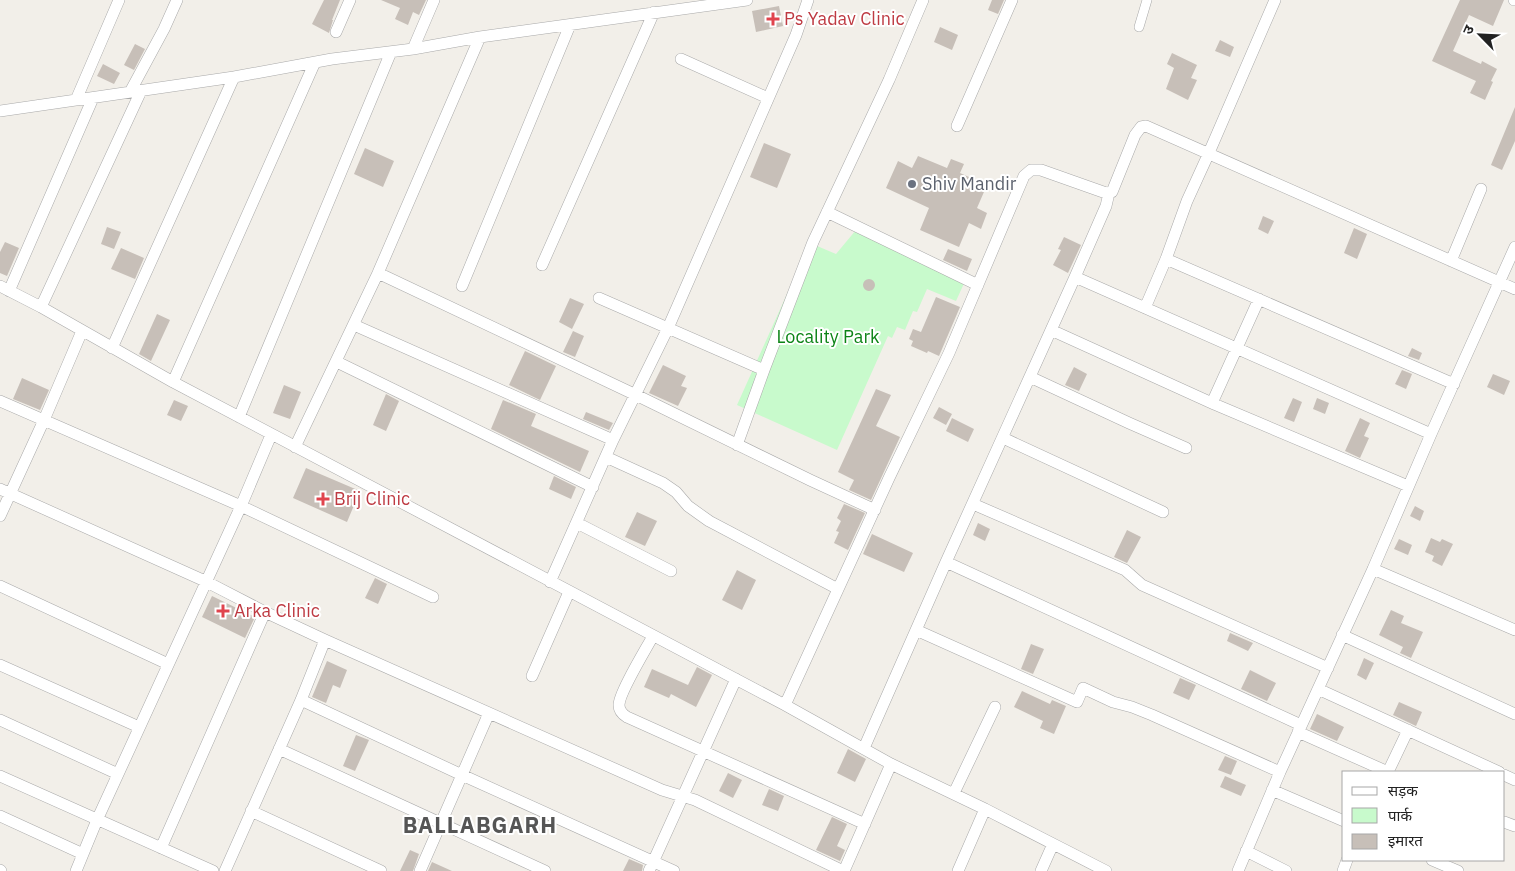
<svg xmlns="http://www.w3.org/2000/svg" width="1515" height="871" viewBox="0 0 1515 871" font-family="'IBM Plex Sans','Noto Sans Devanagari',sans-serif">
	<rect width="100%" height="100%" fill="#f2efe9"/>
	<path fill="#c8facc" d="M856,230L966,279L956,301L927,289L917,312L913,311L905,330L897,327L892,338L888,336L837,450L737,405L810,243L836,254Z"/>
	<path fill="#c7bfb8" d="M324,0H340L332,20H333L329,33L312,24Z
		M381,0H426L419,15L413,12L408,25L395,19L400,8Z
		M992,0H1004L998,14L988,10Z
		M1460,0H1504L1493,26L1469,15L1453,51L1481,64L1482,61L1497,69L1491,81L1493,82L1485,100L1470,93L1476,81L1432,61Z
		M779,6L783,26L756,32L752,11Z
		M940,27L958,35L952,50L934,42Z
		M1220,40L1234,47L1230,57L1215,51Z
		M135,44L145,49L134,70L124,65Z
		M1172,53L1197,65L1191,78L1197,80L1188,100L1166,89L1174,68L1167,64Z
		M103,64L120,73L114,84L97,76Z
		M1515,107V141L1502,170L1491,165Z
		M764,143L791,154L777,188L750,177Z
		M365,148L394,161L383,187L354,174Z
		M918,156L947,168L951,159L964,164L960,173L987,185L977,208L987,213L981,229L969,223L959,247L920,230L929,208L886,188L898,161L912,168Z
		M1263,216L1274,221L1268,234L1258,229Z
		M107,227L121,232L114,249L101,244Z
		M1354,228L1367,234L1357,259L1344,253Z
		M1064,237L1081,245L1068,273L1053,265L1061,250L1058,249Z
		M5,242L19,248L7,276L0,273V252Z
		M121,248L144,258L135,279L111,269Z
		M948,249L972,259L967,271L943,260Z
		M863 285a6 6 0 1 1 12 0a6 6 0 1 1-12 0Z
		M936,297L960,307L939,356L928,351L927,353L911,346L913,341L909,339L913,329L921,332Z
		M570,298L584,304L572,329L559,322Z
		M157,314L170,320L151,361L139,354Z
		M573,331L584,336L575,357L563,352Z
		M1412,348L1422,353L1419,360L1408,356Z
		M525,351L556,366L540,400L509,385Z
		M663,365L686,376L681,386L687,388L678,406L649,393Z
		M1074,367L1087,374L1079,391L1065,385Z
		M1402,370L1412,374L1406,389L1395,384Z
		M1493,374L1510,381L1504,395L1487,387Z
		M22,378L49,390L40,410L13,399Z
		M284,385L301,392L290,419L273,413Z
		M876,389L891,395L876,426L900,437L871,500L849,490L854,480L838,472Z
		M386,394L399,401L386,431L373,425Z
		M1293,398L1302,402L1294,422L1284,418Z
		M1317,398L1329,403L1325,414L1313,409Z
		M174,400L188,406L181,421L167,415Z
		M503,400L536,414L531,426L589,451L580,472L491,429Z
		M939,407L952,414L946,425L933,418Z
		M586,412L613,423L609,430L583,419Z
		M952,418L974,429L968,442L946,431Z
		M1360,418L1370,423L1364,436L1369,438L1360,458L1345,451Z
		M306,468L360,491L347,522L293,498Z
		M554,476L576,487L571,499L549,489Z
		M844,504L865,513L848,550L834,543L839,532L836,531L841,521L837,518Z
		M1415,506L1424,511L1420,521L1410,516Z
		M637,512L657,521L645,546L625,537Z
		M978,523L990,529L985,541L973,535Z
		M1127,530L1141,537L1127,563L1114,557Z
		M872,534L913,553L904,572L863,554Z
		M1431,538L1440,542L1442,539L1453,544L1442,566L1432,561L1434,556L1425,552Z
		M1399,539L1412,545L1408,555L1394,549Z
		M737,570L756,580L742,610L722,600Z
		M375,578L387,584L378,604L365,598Z
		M212,596L255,617L245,638L202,617Z
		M1391,610L1404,616L1401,623L1423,632L1411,658L1400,653L1403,647L1379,635Z
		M1230,633L1253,643L1248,651L1227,641Z
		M1031,644L1044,649L1033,674L1021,669Z
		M1364,658L1374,663L1366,680L1357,675Z
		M327,661L347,670L340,688L333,685L326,703L312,697Z
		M697,667L712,675L696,707L671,694L669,698L644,687L652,669L688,685Z
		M1250,670L1276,683L1267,701L1241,689Z
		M1180,678L1196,685L1189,700L1173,693Z
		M1022,691L1050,704L1052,700L1066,706L1054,734L1040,728L1043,721L1014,707Z
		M1399,702L1422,712L1416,726L1393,715Z
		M1317,714L1344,727L1337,741L1310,729Z
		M356,735L369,740L355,771L343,766Z
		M848,749L866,759L855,782L837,773Z
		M1225,756L1237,761L1231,775L1218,770Z
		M728,773L742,780L733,798L719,791Z
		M1225,776L1246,785L1241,796L1220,787Z
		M769,789L784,796L778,811L762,805Z
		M832,817L847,824L837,846L845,850L840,861L816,850Z
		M410,850L419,854L413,871H400Z
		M629,859L643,865L642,871H623Z
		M432,862L452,871H428Z"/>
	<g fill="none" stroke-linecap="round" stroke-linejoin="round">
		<g stroke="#a9a9a9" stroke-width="10">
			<path id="pedestrian" d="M1139,27L1147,0"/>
		</g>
		<g stroke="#a9a9a9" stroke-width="12">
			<path id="minor" d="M1514,0H1515
				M336,32L350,0
				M413,49L434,0
				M681,59L768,98
				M130,92L164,29L177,0
				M76,100L119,0
				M0,111L234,77L332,59L413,49L480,37L747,0
				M957,126L1012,0
				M827,212L978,285
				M1166,259L1454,384
				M1451,261L1481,189
				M542,265L654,12
				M378,273L636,395L810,480L875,510
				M1075,277L1431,434
				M0,286L41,307L173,382L785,705L891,764L985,809L1106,871
				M462,286L570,25
				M9,291L93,98
				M599,298L764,370
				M41,307L141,91
				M1145,308L1166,259L1187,201L1208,155L1275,0
				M354,325L613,440
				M1051,330L1214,404L1408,486
				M112,348L234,77
				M337,362L593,487
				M1030,377L1129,423L1186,448
				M173,382L315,62
				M0,401L241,506L433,597
				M1212,403L1259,299
				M239,417L391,52
				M1003,438L1163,512
				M737,445L764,370L813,242L889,80L923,0
				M295,447L378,273L480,37
				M606,457L663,483L676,492L688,506L709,521L838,589
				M0,489L205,581L265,612L325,640L662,790L695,800L843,871
				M973,504L1125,570L1142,585L1328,668
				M0,516L44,420L82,331
				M577,523L671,571
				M946,562L1301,725
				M1373,569L1515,630
				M550,582L613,440L668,328L796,35L808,0
				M0,586L168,664
				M916,630L1077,702L1083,688L1113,702L1132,707L1152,715L1280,772
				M1342,635L1515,714
				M653,636C646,649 619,693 619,705C619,711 622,714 627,717L865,824
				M0,665L139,727
				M532,676L569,592
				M1318,689L1499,772
				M301,700L462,775L674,871
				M785,705L889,478L949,353L1024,176L1031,170H1041L1106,193L1112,192L1135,135L1141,127L1146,126L1515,289
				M0,720L118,774
				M1298,732L1388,772
				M864,748L946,562L1075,277L1106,206L1109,193
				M279,749L545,871
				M1388,772L1408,730
				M1504,775L1515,780
				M0,776L213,871
				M1272,790L1344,821
				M954,793L995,707
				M251,811L381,871
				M0,816L83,854
				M1504,822L1515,826
				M161,848L265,612
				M1246,851L1286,871
				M1432,860L1458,871
				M0,870L1,871
				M76,871L97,820L241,506L271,435
				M225,871L301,700L325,640
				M420,871L489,713
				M649,871L736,679
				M844,871L891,764
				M958,871L985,809
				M1041,871L1053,844
				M1238,871L1280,772L1373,569L1431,434L1515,247
				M1343,871L1347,860"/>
		</g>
		<use href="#pedestrian" stroke="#fff" stroke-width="9"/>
		<use href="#minor" stroke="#fff" stroke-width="11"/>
	</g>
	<g fill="#e0444e" stroke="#fff" stroke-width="2">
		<path d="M770.5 11.5h5v5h5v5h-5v5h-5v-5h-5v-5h5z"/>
		<path d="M320.5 491.5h5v5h5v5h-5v5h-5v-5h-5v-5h5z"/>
		<path d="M220.5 603.5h5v5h5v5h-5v5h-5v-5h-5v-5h5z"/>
	</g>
	<circle fill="#6b7280" stroke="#fff" stroke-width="2" cx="912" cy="184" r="5"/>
	<g text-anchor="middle" stroke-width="4" stroke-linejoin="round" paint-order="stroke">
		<g font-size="18" fill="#be3a42" stroke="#fff" text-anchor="start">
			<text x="784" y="25">Ps Yadav Clinic</text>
			<text x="334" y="505">Brij Clinic</text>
			<text x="234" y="617">Arka Clinic</text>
		</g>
		<g font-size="18" fill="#5b616d" stroke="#fff" text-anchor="start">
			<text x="922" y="190">Shiv Mandir</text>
		</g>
		<g font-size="18" fill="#0c8416" stroke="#fff">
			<text x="828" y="343">Locality Park</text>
		</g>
		<g font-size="22" font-weight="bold" letter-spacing="1" fill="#555" stroke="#fff">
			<text x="480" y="833">BALLABGARH</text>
		</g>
	</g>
	<rect x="1342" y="771" width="162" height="90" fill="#ffffff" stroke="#a7a7a7"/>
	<rect x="1352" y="787" width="25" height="8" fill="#ffffff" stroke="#a7a7a7"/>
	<text x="1388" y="796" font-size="15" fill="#222222">सड़क</text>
	<rect x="1352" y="808" width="25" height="15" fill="#c8facc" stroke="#a7a7a7"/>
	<text x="1388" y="821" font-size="15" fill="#222222">पार्क</text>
	<rect x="1352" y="834" width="25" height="15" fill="#c7bfb8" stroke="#a7a7a7"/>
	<text x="1388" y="846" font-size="15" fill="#222222">इमारत</text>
	<g transform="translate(1480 35) rotate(294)" stroke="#ffffff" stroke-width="4" paint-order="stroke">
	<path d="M0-4L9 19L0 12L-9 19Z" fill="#222222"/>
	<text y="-8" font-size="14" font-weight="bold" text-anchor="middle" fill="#222222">उ</text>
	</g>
</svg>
